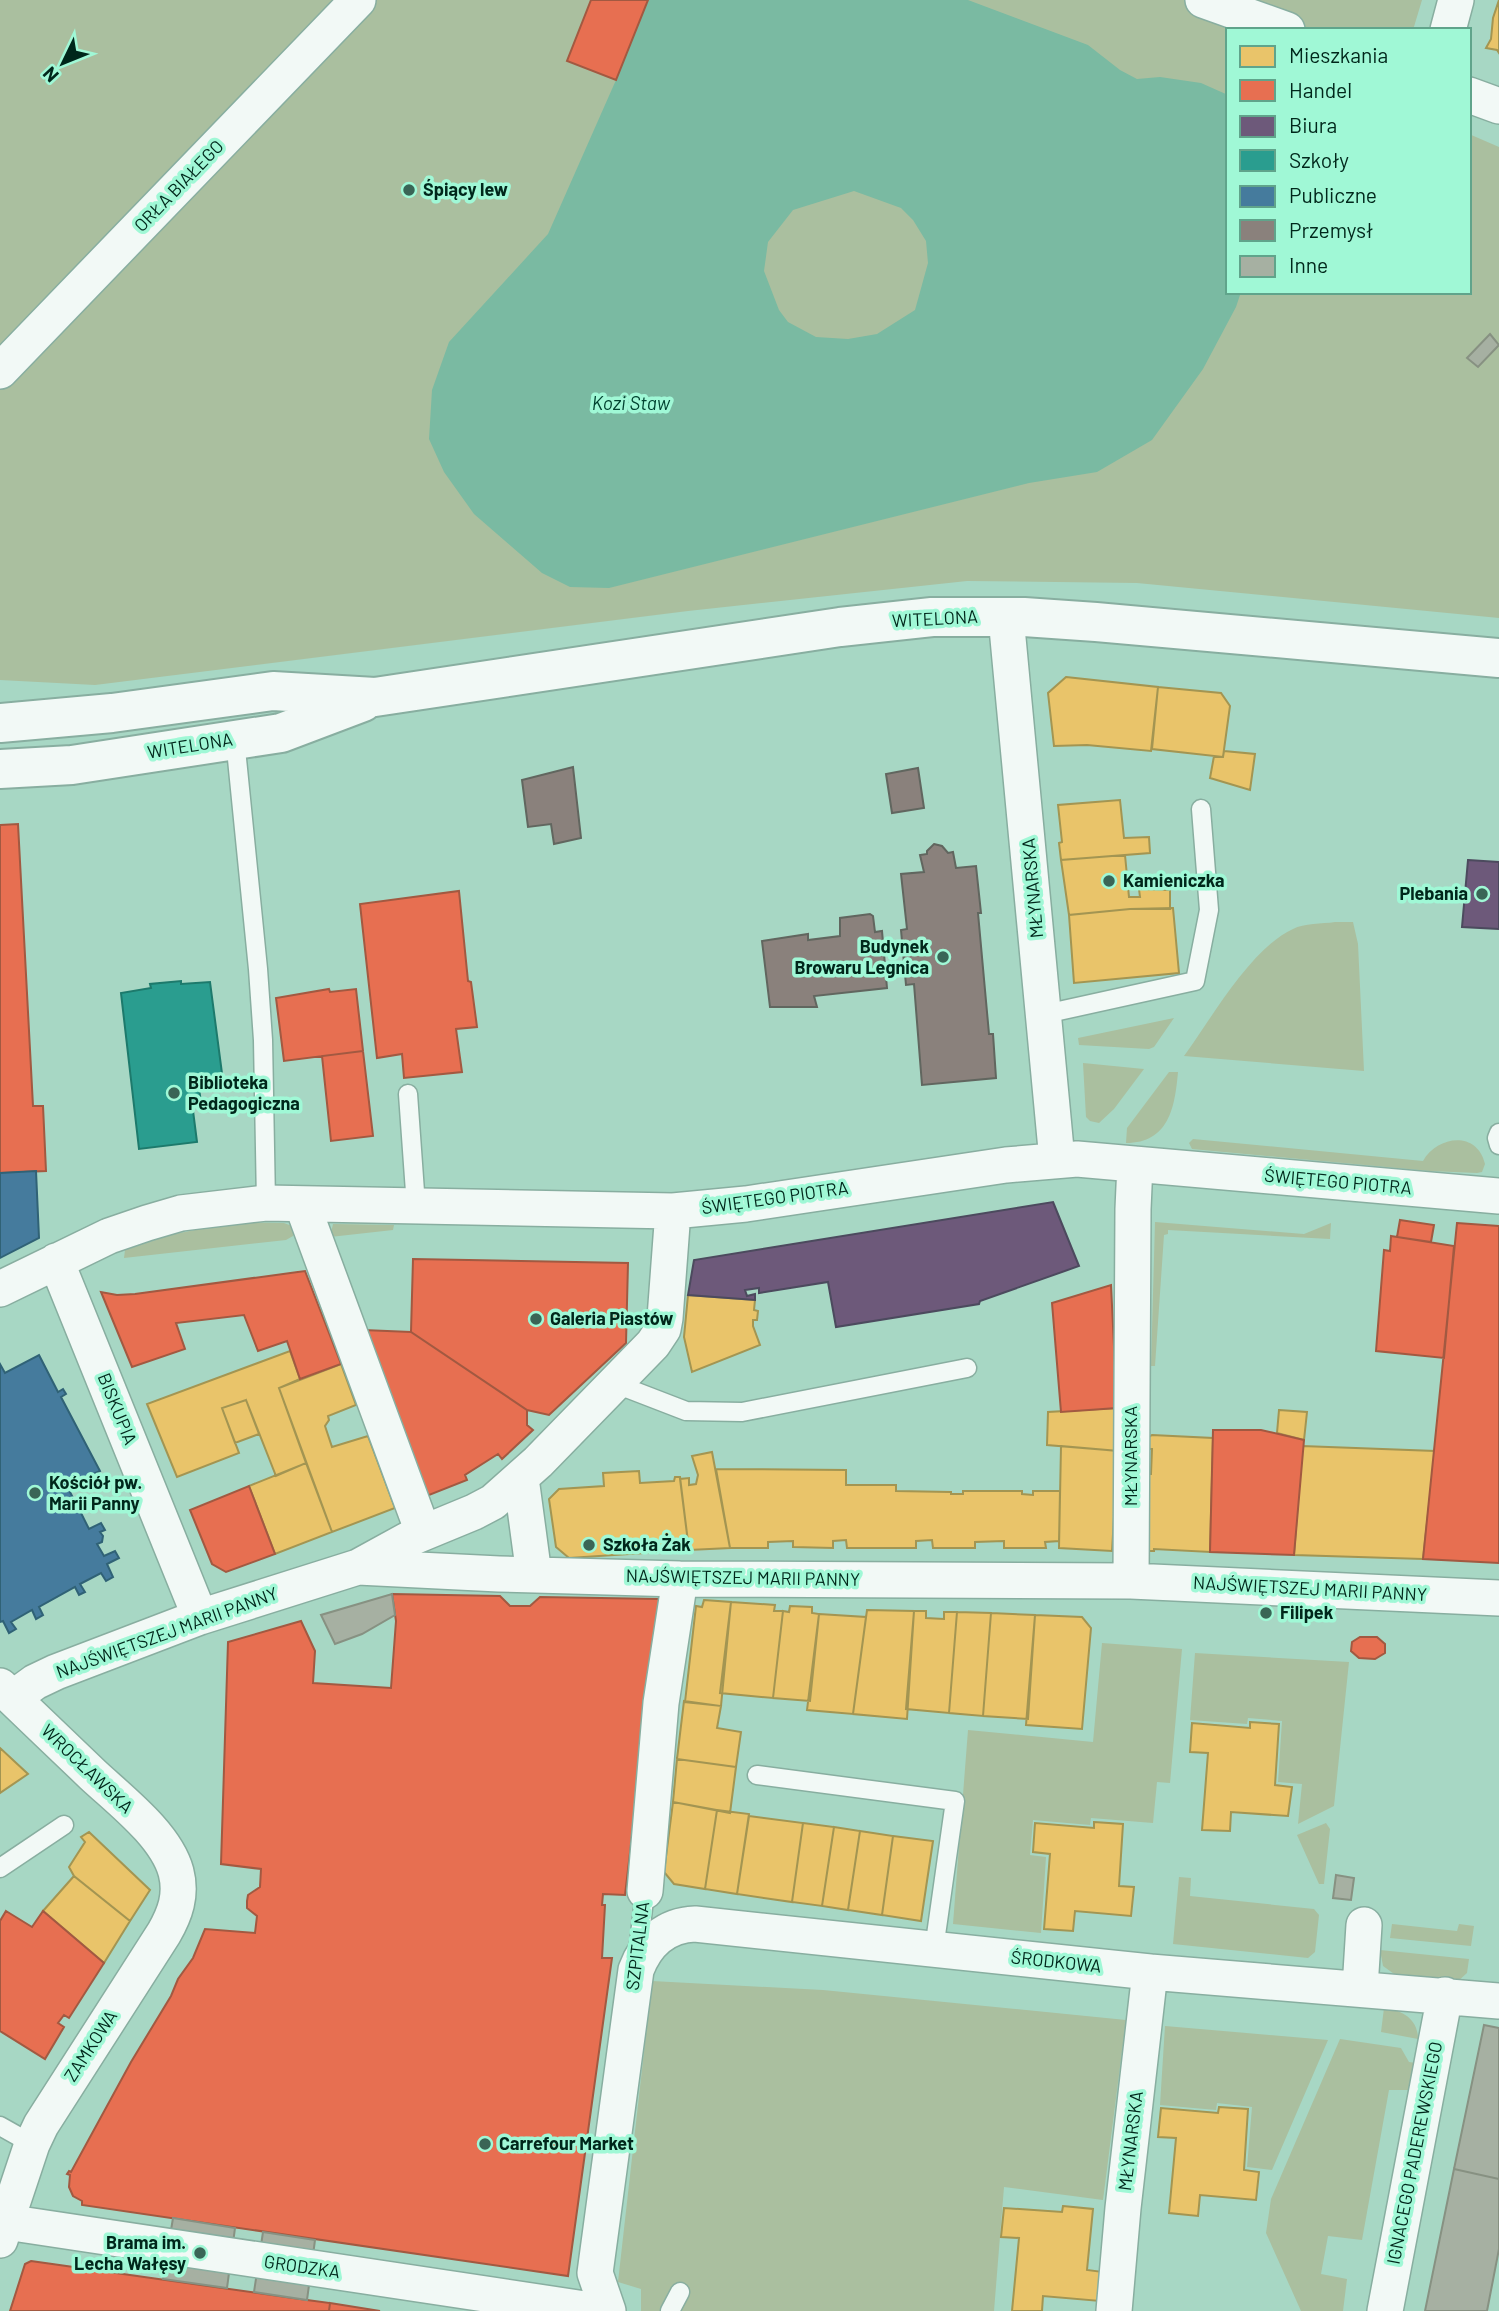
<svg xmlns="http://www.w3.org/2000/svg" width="1499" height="2311" viewBox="0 0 1499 2311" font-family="Barlow,sans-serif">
	<rect width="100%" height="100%" fill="#a7d7c4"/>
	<path fill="#aabf9f" d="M0,0H1422L1413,30H1228V292H1469V134L1499,147V618L1137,583L967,581L688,611L95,685L0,680Z
		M1335,922H1353L1358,944L1364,1071L1184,1056C1211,1019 1251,948 1293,929C1304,923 1322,924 1335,922Z
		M1174,1018L1154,1047L1149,1049L1079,1045L1078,1038Z
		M1083,1063L1144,1069L1114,1109L1099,1123L1090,1121L1086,1117Z
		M1169,1072H1178C1175,1107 1169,1143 1126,1143L1127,1128Z
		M1193,1139L1423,1161C1437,1136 1477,1130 1485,1164L1482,1172L1477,1173L1430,1171L1192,1149L1189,1143Z
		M234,1222L284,1223L292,1226L295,1232L293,1236L286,1240L124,1258L125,1250L170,1235Z
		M1155,1222L1304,1234L1331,1223L1330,1239L1168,1230V1234L1164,1235L1155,1366H1151Z
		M333,1224L394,1225L393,1230L330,1237Z
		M1102,1643L1182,1649L1170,1783L1157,1782L1153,1823L1091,1818L1090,1825L1033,1820L1030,1855L1046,1857L1041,1933L953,1924L968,1730L1093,1742Z
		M1195,1653L1349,1662L1334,1806L1298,1824L1302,1784L1278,1782L1282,1721L1248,1718L1247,1724L1190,1720Z
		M1326,1823L1330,1829L1324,1884H1319L1297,1835Z
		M1179,1877L1191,1878L1190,1896L1314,1909L1319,1915L1315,1952L1308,1958L1173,1944Z
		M1392,1924L1457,1931L1459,1924L1474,1926L1471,1946L1390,1938Z
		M1380,1950L1469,1959L1467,1973L1457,1982L1397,1976L1383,1966Z
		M652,1981L823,1990L1126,2020L1103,2200L1004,2187L994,2311H641V2289L618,2282Z
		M1384,2008C1401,2010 1418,2018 1418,2039L1381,2032Z
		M1165,2026L1328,2040L1272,2170L1247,2167L1252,2107L1217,2103L1216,2110L1160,2105Z
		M1340,2039L1401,2048L1409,2062L1416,2063L1411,2090H1389L1362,2240L1328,2236L1321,2274L1347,2279L1343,2311H1301L1266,2233L1271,2199Z"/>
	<path fill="#7abaa2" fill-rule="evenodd" d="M648,0H968L1088,45L1120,70L1137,79L1160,77L1201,83L1228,95V292H1241L1236,307L1203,369L1152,440L1097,472L1029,483L609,588L570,587L542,573L474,514L444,472L429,439L432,390L449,342L548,234L616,80ZM854,191L901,208L913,220L926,241L928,263L915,310L877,334L848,339L816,337L788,322L779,310L764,271L768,242L793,210Z"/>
	<path fill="#e9c46a" stroke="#a39552" stroke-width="2" d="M1499,0V53L1497,50L1486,48L1491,39L1493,18Z
		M1066,677L1158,687L1151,751L1087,745L1054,746L1048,693Z
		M1158,687L1221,693L1230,706L1223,757L1152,749Z
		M1224,751L1255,754L1250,790L1210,778L1214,756L1223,757Z
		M1120,800L1124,838L1149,837L1150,853L1061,860L1059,843L1062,842L1058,805Z
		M1125,855L1129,897H1140L1139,889L1170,890V909H1130L1069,915L1061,860Z
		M1173,908L1179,973L1074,983L1069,915L1130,909Z
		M688,1295L755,1300L754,1310L758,1311L757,1320H753V1326L760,1345L692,1372L684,1337Z
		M290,1351L300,1379L279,1388L306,1463L276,1476L246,1400L222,1408L239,1453L177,1477L147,1404Z
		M341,1364L356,1405L328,1416L329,1420L325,1426L332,1447L368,1436L395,1508L332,1532L279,1388Z
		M246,1400L259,1434L235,1443L222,1408Z
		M1117,1408L1118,1451L1047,1445L1048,1412Z
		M1279,1410L1307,1412L1304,1440L1277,1433Z
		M1152,1435L1213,1438L1210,1552L1154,1549V1551H1147L1149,1541L1148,1474H1151L1152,1449H1149V1437Z
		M1061,1446L1118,1451L1112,1551L1059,1548Z
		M1302,1446L1435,1451L1423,1559L1294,1555Z
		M712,1452L730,1548L689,1550L680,1479L689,1478V1485L696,1484L698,1475L692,1456Z
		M306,1463L332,1532L275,1554L249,1486Z
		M716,1469L846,1470V1485H896V1491L951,1492V1494H963V1491H1022V1494L1033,1495V1491H1060L1059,1541L1045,1542L1046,1548H1004V1541L975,1542V1548H933L932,1540L916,1541V1548H847L846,1540L833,1541V1548L793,1547V1541L768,1542V1548H730Z
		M639,1471L640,1483L674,1481L675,1477H680L689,1550L569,1558L556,1547L549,1499L559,1489L604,1486L603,1473Z
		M704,1600L731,1602L721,1706L685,1702L696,1606L702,1607Z
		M731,1602L775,1605L774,1611H783L773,1698L720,1693Z
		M790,1606L812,1607V1613L819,1614L810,1701L773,1698L783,1611L789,1612Z
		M867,1610L914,1611L907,1719L853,1714Z
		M914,1611H926V1618L944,1619V1612H957L949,1713L906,1709Z
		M957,1612L991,1613L983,1716L949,1713Z
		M991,1613L1035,1615L1028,1719L983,1716Z
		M819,1614L866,1617L853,1714L807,1710Z
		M1035,1615L1082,1617L1091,1628L1082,1729L1026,1725Z
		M684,1701L721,1706L717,1728L741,1732L736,1767L677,1759Z
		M1250,1722L1279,1724L1275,1785L1292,1787L1288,1816L1231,1812L1230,1831L1202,1830L1208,1753L1190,1752L1192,1723L1250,1728Z
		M0,1748L28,1774L0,1793Z
		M677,1759L736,1767L730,1813L673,1802Z
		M673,1802L717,1810L705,1889L674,1884L664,1872Z
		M717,1810L749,1814L737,1894L705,1889Z
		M749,1816L803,1823L792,1902L737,1894Z
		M1094,1822L1123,1824L1119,1886L1134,1887L1131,1916L1075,1911L1073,1931L1044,1929L1050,1854L1033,1852L1035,1823L1094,1828Z
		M803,1823L834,1827L822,1906L792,1902Z
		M834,1827L860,1831L848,1910L822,1906Z
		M860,1831L893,1836L882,1915L848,1910Z
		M89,1832L150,1890L130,1921L74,1876L69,1867L85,1842L81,1837Z
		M893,1836L933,1841L921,1921L882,1915Z
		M74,1876L130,1921L104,1963L43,1911Z
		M1219,2107L1248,2109L1244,2170L1259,2172L1256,2200L1200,2195L1198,2216L1169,2213L1176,2138L1158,2137L1161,2108L1218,2113Z
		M1063,2206L1093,2209L1087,2270L1103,2272L1100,2301L1043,2296L1042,2311H1012L1019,2238L1001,2237L1004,2208L1062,2212Z"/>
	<path fill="#e76f51" stroke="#a25941" stroke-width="2" d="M591,0H648L616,80L567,61Z
		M18,824L33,1106H43L46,1171L0,1173V825Z
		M459,891L468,981L471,982L477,1027L456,1029L462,1072L404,1078L402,1054L377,1058L360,904Z
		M329,989L330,992L356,989L363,1051L284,1061L276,998Z
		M363,1051L373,1136L331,1141L322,1056Z
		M1400,1220L1434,1225L1431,1242L1397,1237Z
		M1457,1223L1499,1226V1563L1423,1559Z
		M1391,1236L1454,1246L1444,1358L1376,1351L1384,1250L1390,1251Z
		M413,1259L628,1263L626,1343L549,1415L527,1410L411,1332Z
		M305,1271L341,1364L300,1379L287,1341L258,1351L244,1315L176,1323L185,1349L132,1367L101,1292L117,1295L135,1294Z
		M1111,1285L1117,1408L1061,1412L1052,1303Z
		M363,1330L411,1332L527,1410V1425L533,1430L502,1459L498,1454L465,1475L467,1480L424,1497Z
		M1213,1430H1261L1304,1440L1294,1555L1210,1552Z
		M249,1486L275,1554L226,1572L212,1564L190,1510Z
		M392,1594L500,1596L510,1606H530L540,1597L660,1599L625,1895L603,1894L602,1905H605L602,1958H612L568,2276L82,2205V2201L73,2196L69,2187L70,2175L67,2174L69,2171L71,2172L131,2062L171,1996L178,1979L193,1958L205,1929L255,1933L257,1916L247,1908V1901L248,1895L260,1887L261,1869L221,1864L228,1642L301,1621L315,1651L313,1683L391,1688L396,1621Z
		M1360,1637H1377L1385,1644V1653L1375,1659L1359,1658L1351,1651L1352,1642Z
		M6,1911L32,1927L43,1911L104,1963L69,2018L64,2015L58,2023L64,2027L45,2059L0,2031V1921Z
		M31,2261L307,2300L330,2303L329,2311H10L25,2264Z
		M330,2303L380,2311H329Z
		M330,2303L380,2311H329Z"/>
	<path fill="#6d597a" stroke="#4c4a5e" stroke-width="2" d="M1468,860L1499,862V929L1462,927Z
		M1053,1202L1079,1266L980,1301L979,1304L836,1327L828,1282L759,1293V1288L745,1290L747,1296L755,1294V1300L688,1295L694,1260Z"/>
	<path fill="#2a9d8f" stroke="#1d7a6c" stroke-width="2" d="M181,981V984L210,982L223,1081L198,1082L201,1102L192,1103L197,1142L139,1149L121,993L151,988L150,984Z"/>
	<path fill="#457b9d" stroke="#306276" stroke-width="2" d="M36,1171L39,1238L0,1258V1173Z
		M39,1355L58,1392L63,1389L66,1394L61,1397L100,1471L67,1486L76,1504L85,1499L88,1504L79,1509L89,1529L101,1523L105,1530L100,1532L103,1536L102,1542L97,1544L104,1556L115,1551L119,1558L107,1564L113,1577L106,1581L101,1573L80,1584L85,1592L79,1595L75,1587L39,1607L43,1615L36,1619L32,1610L11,1622L16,1629L9,1633L3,1621L0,1622V1364L5,1373Z"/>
	<path fill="#8a817c" stroke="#61665f" stroke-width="2" d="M573,767L581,838L554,844L551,824L528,827L522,780Z
		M918,768L924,808L892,813L886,774Z
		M934,844L942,846L948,853L953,852L956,868L976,866L981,913H978L989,1034H993L996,1078L922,1085L914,984L906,985L901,930L907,929L901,874L924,872L920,855L927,854V851Z
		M870,914L873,916L875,932L882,931L887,988L814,996L817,1007H770L762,941L808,934V940L840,936V918Z"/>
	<path fill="#a6b0a2" stroke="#879182" stroke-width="2" d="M1490,334L1499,345L1478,367L1467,358Z
		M392,1594L395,1615L362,1634L335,1644L321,1615Z
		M1336,1875L1354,1878L1351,1900L1333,1898Z
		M1484,2025L1499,2028V2179L1454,2169Z
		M1454,2169L1499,2179V2249L1487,2311H1425Z
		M173,2218L235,2228L227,2288L163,2279Z
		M263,2232L315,2240L307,2300L254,2292Z"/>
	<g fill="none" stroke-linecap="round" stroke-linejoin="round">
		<g stroke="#88aea0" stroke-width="21">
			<path id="lane" d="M235,739L258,969L263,1040L266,1203
				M1045,1014L1195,981L1209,910L1201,809
				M408,1094L416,1206
				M1499,1133L1497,1138L1499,1145
				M616,1384L686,1411L742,1412L967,1368
				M757,1775L955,1801L934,1949
				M0,1868L64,1825
				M638,1952L645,1891
				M0,2126L32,2144
				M670,2311L680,2292"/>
		</g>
		<g stroke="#88aea0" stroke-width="38">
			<path id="street" d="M1203,0L1287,30
				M1448,30L1456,0
				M1469,95L1499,106
				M0,371L358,0
				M1006,617L1057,1160
				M302,1204L423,1532
				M56,1261L200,1617
				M0,1289L109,1236L147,1223L181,1213L266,1203L673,1211L746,1204L1006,1165L1077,1159L1499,1196
				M521,1478L534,1575
				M358,1567L411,1538L474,1512L493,1502L538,1462L653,1344L663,1329L665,1318L673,1211
				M1131,1581L1133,1209L1135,1164
				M0,1686C31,1716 62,1745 93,1775C121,1801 166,1835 176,1872C182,1895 175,1914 164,1933L41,2125L32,2144L0,2240
				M13,1698L35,1682L56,1672L200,1617L358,1567L499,1574L680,1579L1131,1581L1499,1598
				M645,1891L661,1703L680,1579
				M1360,1988L1364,1925
				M6,2222L598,2311
				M608,2311L595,2273L636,1970C646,1943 666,1925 695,1924L1150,1972L1499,2001
				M1114,2311L1123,2208L1150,1972
				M1385,2311L1445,1995"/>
		</g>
		<g stroke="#88aea0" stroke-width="42">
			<path id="primary" d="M0,723L112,713L273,691L375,697L840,627L932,617H1024L1096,622L1499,658
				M0,769L72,765L281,733L363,702"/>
		</g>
		<use href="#lane" stroke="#f2f9f6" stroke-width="18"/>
		<use href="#street" stroke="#f2f9f6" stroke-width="35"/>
		<use href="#primary" stroke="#f2f9f6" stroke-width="38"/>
	</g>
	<g fill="#3a6556" stroke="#a0f8d6" stroke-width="2.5">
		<circle cx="409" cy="190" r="7"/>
		<circle cx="1109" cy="881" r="7"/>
		<circle cx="1482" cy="894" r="7"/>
		<circle cx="943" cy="957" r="7"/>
		<circle cx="174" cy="1093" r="7"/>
		<circle cx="536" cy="1319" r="7"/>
		<circle cx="35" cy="1493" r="7"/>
		<circle cx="589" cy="1545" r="7"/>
		<circle cx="1266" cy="1613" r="7"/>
		<circle cx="485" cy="2144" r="7"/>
		<circle cx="200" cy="2253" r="7"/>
	</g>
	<g text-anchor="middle" stroke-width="7" stroke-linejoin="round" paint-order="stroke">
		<g font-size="18" fill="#00271b" stroke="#a0f8d6">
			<text transform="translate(179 186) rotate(-46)" y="6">ORŁA BIAŁEGO</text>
			<text transform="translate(935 619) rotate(-3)" y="6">WITELONA</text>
			<text transform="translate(190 746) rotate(-9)" y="6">WITELONA</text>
			<text transform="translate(1033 888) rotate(-95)" y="6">MŁYNARSKA</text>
			<text transform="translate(1338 1182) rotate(5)" y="6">ŚWIĘTEGO PIOTRA</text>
			<text transform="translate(775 1198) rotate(-8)" y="6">ŚWIĘTEGO PIOTRA</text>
			<text transform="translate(117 1409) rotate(68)" y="6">BISKUPIA</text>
			<text transform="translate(1131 1456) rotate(-90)" y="6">MŁYNARSKA</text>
			<text transform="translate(743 1578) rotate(1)" y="6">NAJŚWIĘTSZEJ MARII PANNY</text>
			<text transform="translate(1310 1589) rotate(3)" y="6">NAJŚWIĘTSZEJ MARII PANNY</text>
			<text transform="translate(167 1633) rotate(-20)" y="6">NAJŚWIĘTSZEJ MARII PANNY</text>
			<text transform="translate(87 1769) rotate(44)" y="6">WROCŁAWSKA</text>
			<text transform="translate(638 1946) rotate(-83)" y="6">SZPITALNA</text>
			<text transform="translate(1056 1962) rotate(6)" y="6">ŚRODKOWA</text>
			<text transform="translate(91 2046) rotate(-57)" y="6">ZAMKOWA</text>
			<text transform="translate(1131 2141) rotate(-83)" y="6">MŁYNARSKA</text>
			<text transform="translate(1415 2153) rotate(-79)" y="6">IGNACEGO PADEREWSKIEGO</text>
			<text transform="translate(302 2267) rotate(8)" y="6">GRODZKA</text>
		</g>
		<g font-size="18" font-weight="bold" fill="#00271b" stroke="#a0f8d6" text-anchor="start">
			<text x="423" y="196">Śpiący lew</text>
			<text x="1123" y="887">Kamieniczka</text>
			<text x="1468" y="900" text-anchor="end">Plebania</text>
			<text x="929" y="953" text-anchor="end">Budynek<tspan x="929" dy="21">Browaru Legnica</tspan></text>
			<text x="188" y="1089">Biblioteka<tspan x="188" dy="21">Pedagogiczna</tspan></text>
			<text x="550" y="1325">Galeria Piastów</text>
			<text x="49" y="1489">Kościół pw.<tspan x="49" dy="21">Marii Panny</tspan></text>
			<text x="603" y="1551">Szkoła Żak</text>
			<text x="1280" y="1619">Filipek</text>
			<text x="499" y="2150">Carrefour Market</text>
			<text x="186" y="2249" text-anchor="end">Brama im.<tspan x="186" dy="21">Lecha Wałęsy</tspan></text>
		</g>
		<g font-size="19" font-style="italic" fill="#014230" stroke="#a0f8d6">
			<text x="631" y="410">Kozi Staw</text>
		</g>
	</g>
	<rect x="1226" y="28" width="245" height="266" fill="#a0f8d6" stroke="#60a48b" stroke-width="2"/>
	<rect x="1240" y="46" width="35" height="21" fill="#e9c46a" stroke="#60a48b" stroke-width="2"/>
	<text x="1289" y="63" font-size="21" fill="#00271b">Mieszkania</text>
	<rect x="1240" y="80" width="35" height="21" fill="#e76f51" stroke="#60a48b" stroke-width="2"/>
	<text x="1289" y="98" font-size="21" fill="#00271b">Handel</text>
	<rect x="1240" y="116" width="35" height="21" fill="#6d597a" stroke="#60a48b" stroke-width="2"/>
	<text x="1289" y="133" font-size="21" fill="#00271b">Biura</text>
	<rect x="1240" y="150" width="35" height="21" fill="#2a9d8f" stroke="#60a48b" stroke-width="2"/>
	<text x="1289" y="168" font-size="21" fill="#00271b">Szkoły</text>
	<rect x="1240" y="186" width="35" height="21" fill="#457b9d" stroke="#60a48b" stroke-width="2"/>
	<text x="1289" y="203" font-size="21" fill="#00271b">Publiczne</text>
	<rect x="1240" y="220" width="35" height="21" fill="#8a817c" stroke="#60a48b" stroke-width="2"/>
	<text x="1289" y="238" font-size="21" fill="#00271b">Przemysł</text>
	<rect x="1240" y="256" width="35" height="21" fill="#a6b0a2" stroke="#60a48b" stroke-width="2"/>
	<text x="1289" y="273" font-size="21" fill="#00271b">Inne</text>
	<g transform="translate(63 63) rotate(227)" stroke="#a0f8d6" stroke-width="5" paint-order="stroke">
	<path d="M0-5L12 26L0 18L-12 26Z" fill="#00271b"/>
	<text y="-10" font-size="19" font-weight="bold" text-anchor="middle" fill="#00271b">N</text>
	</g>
</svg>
